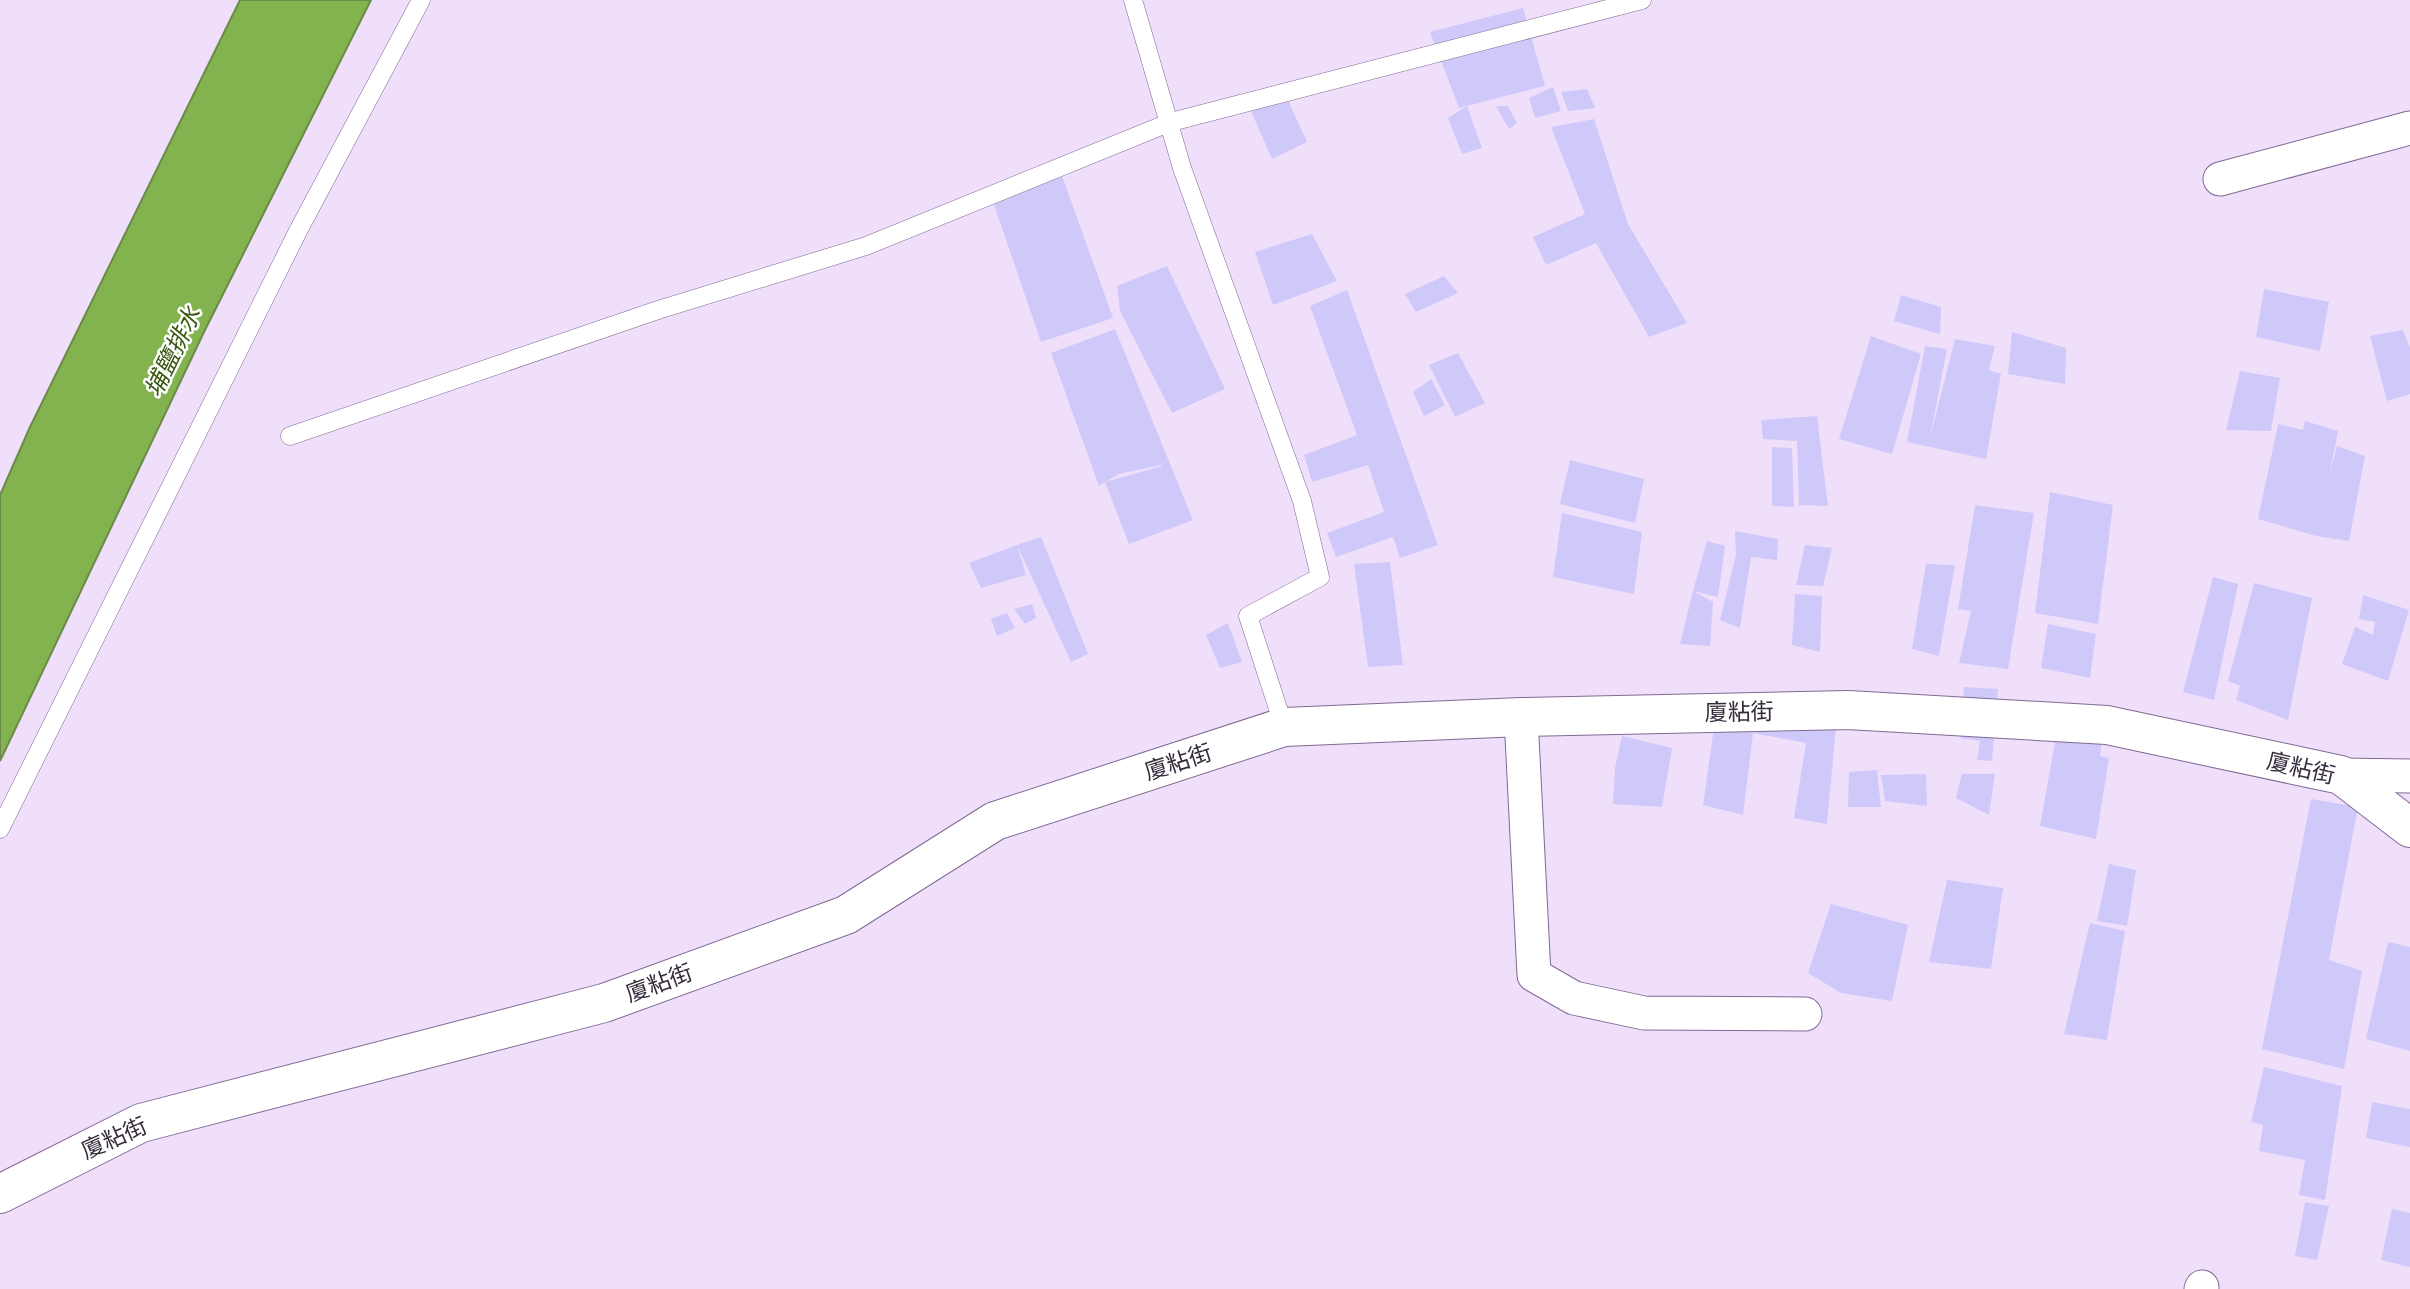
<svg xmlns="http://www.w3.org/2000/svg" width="2410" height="1289" viewBox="0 0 2410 1289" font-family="Overpass,'Noto Sans TC',sans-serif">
	<rect width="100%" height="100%" fill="#efdffb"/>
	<path fill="#83b34e" stroke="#6c8a49" stroke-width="2" d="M240,0H371L204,332L0,761V495L30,427Z"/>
	<path fill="#cfc9f9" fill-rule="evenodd" d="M1523,8L1545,86L1459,108L1430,32Z
		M1553,87L1561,111L1535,118L1529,98Z
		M1587,89L1595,108L1568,111L1561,92Z
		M1287,98L1307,142L1272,159L1251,111Z
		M1467,106L1482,148L1462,154L1448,118Z
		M1496,106H1508L1517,123L1509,129Z
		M1594,119L1628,224L1687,323L1649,337L1596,243L1546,265L1533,237L1585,214L1551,127Z
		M1060,170L1113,318L1041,342L991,196Z
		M1312,234L1337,281L1273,305L1255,252Z
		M1167,266L1225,389L1172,413L1120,311L1117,286Z
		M1444,276L1458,293L1416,312L1405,294Z
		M2264,289L2329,302L2320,351L2256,337Z
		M1347,290L1438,545L1400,558L1393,537L1336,557L1327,533L1384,512L1368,465L1312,482L1304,455L1357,435L1310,306Z
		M1901,295L1941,307L1940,334L1894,321Z
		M1115,329L1193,520L1129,544L1105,482L1099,486L1051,353ZM1161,465L1162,466L1105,482L1119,474Z
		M2403,330L2410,348V394L2387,401L2370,336Z
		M2012,332L2066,348L2065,384L2008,374Z
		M1871,336L1921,354L1892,454L1839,439Z
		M1955,339L1995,346L1989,370L2001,374L1986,459L1907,442L1925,346L1947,349L1930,438Z
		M1458,353L1485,403L1455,417L1429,365Z
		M2240,371L2280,378L2271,431L2226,430Z
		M1431,379L1445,405L1424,416L1413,392Z
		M1817,416L1828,506L1799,505L1797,441L1763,439L1761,420Z
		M2305,421L2338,431L2329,477L2337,446L2365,456L2349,541L2316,536L2258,519L2278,424L2303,430Z
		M1772,447L1792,448L1794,507L1772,506Z
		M1570,460L1644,479L1635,523L1560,504Z
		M2050,492L2113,505L2098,624L2035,613Z
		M1975,505L2034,513L2008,669L1959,663L1971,611L1958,609Z
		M1562,513L1642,532L1634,594L1553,577Z
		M1735,531L1778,539L1777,560L1751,557L1740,628L1720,620L1736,555Z
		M1041,537L1088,654L1071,662L1017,545L1026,575L981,588L969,563L1017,545Z
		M1707,541L1725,546L1718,597L1693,591L1713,602L1710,646L1680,644L1693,591Z
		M1805,545L1832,548L1823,586L1796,585Z
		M1390,562L1403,665L1368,667L1354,564Z
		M1926,564L1955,565L1939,656L1912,649Z
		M2213,577L2238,584L2214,700L2183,692Z
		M2254,583L2312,598L2288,720L2236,700L2240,686L2228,681Z
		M1795,594L1822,596L1820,652L1792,645Z
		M2363,595L2409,610L2388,681L2342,664L2355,627L2373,635L2375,622L2359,619Z
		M1032,604L1036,618L1025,624L1014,609Z
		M1007,613L1015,628L997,636L991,619Z
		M1228,623L1242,662L1220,668L1206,635Z
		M2048,624L2096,634L2090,678L2041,668Z
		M1964,687L1998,689L1992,761L1977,760L1980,741L1961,738Z
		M2061,708L2106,715L2100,756L2109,758L2096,839L2040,826Z
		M1714,727H1836L1827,824L1794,818L1806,743L1753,733L1743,815L1703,805Z
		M1622,736L1672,748L1662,807L1613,804L1615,768Z
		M1877,770L1881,807H1848L1849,772Z
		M1926,774L1927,806L1885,801L1881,775Z
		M1962,774H1995L1989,815L1956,798Z
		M2311,799L2358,807L2329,960L2362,971L2344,1069L2262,1049Z
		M2109,864L2136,870L2127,926L2097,921Z
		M1947,880L2003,888L1991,969L1929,962Z
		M1831,904L1908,925L1892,1001L1841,993L1808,973Z
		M2090,923L2125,931L2107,1040L2064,1034Z
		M2388,942L2410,947V1051L2366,1039Z
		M2264,1067L2342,1086L2325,1200L2299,1195L2305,1160L2259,1151L2263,1125L2251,1122Z
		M2372,1102L2410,1109V1147L2366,1138Z
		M2305,1202L2329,1206L2317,1260L2295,1256Z
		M2392,1209L2410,1213V1267L2381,1260Z"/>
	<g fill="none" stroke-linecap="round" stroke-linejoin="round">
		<g stroke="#816a92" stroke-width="19">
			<path id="service" d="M1133,0L1182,168L1302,501L1320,577L1248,616L1284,727
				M290,436L658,310L866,246L1171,122L1642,0
				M0,829L298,231L421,0"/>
		</g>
		<g stroke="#816a92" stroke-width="35">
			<path id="minor" d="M2220,179L2410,128
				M1521,717L1534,975L1574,998L1644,1013L1805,1014
				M2341,775L2410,776
				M2201,1289L2202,1287"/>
		</g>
		<g stroke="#816a92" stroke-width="40">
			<path id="tertiary" d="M0,1194L141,1123L604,1003L846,915L995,821L1284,727L1521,717L1848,710L2107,725L2341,775L2410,828"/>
		</g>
		<use href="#service" stroke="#fff" stroke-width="18"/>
		<use href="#minor" stroke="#fff" stroke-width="33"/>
		<use href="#tertiary" stroke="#fff" stroke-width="38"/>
	</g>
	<g text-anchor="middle" stroke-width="5" stroke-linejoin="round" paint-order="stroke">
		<g font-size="23" fill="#362c3d" stroke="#fff">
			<text transform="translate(1739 712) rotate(-1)" y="8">廈粘街</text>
			<text transform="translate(1178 762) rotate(-18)" y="8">廈粘街</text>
			<text transform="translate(2301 768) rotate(13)" y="8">廈粘街</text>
			<text transform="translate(659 983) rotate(-20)" y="8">廈粘街</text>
			<text transform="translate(114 1138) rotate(-24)" y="8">廈粘街</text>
		</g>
		<g font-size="24" font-style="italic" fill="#3a5912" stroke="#fff">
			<text transform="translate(173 352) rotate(-64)" y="8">埔鹽排水</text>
		</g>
	</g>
</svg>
